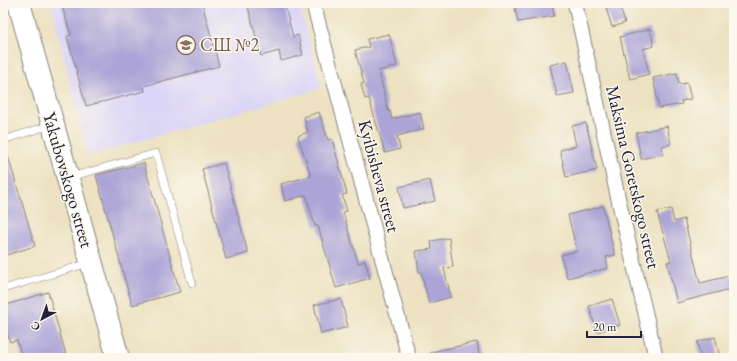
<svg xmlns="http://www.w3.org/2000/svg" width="737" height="361" viewBox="0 0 737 361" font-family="'EB Garamond',serif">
	<rect width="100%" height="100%" fill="#fbf7ec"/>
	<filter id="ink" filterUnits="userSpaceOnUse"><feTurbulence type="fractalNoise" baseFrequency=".025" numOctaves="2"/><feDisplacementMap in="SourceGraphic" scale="8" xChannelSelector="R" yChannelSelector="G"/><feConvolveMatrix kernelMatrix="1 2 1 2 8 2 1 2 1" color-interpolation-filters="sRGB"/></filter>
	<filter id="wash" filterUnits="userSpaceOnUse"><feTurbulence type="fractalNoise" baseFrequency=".012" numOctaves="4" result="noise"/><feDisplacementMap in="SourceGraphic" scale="16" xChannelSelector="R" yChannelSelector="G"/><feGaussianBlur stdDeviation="0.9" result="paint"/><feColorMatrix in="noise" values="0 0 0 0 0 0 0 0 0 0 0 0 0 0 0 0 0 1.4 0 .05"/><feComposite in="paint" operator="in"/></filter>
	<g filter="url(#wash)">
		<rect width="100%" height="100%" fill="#ece1c0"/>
		<path fill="#dcd6f6" d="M51,3H299L322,88L88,156Z"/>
		<g id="blocks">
			<path fill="#aca4d7" d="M61,3H202L219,66L144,86L145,91L86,106L67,36L71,35Z
				M247,3H284L293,37L298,35L303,55L281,61L279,51L261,56Z
				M514,3H552L554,16L518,22Z
				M619,4L625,23L612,27L606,8Z
				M650,29L654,46L643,49L649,74L630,79L620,37Z
				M389,34L397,66L379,71L388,111H390L392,119L420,112L424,129L397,136L400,149L385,153L369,98L365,99L361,84L364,83L355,50L369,47L367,39Z
				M567,61L574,93L557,96L550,65Z
				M677,73L679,84L687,83L691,99L681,101L682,104L659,108L653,78Z
				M319,112L328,140L332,139L347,194L342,195L347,211L343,212L358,263L365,261L370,278L336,288L318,226H315L306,195L285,201L281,184L311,176L298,136L308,132L304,117Z
				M586,123L597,170L566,177L560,150L576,146L572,126Z
				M667,126L671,144L662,146L663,154L641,159L636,133Z
				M3,153H7L35,246L3,256Z
				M144,163L180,292L132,305L96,175Z
				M224,163L248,253L226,259L202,169Z
				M430,180L435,201L403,208L399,187Z
				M603,206L615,255L606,257L608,268L567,278L561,255L577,251L568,215Z
				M671,209L674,222L684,219L700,283L734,275V288L677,303L667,262L671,261L657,212Z
				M449,238L453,267L444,268L451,297L429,303L421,272H419L416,251L432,249L431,241Z
				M48,292L67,358H22L17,340L10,342L3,318V306Z
				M341,299L348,327L321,334L314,305Z
				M612,299L620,325L597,332L589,306Z
				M715,337L720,358H701L697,342Z
				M477,342L480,358H432L431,352Z"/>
		</g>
	</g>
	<g filter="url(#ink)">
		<use href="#blocks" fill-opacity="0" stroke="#87827e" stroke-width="1"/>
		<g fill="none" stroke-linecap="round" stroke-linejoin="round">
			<g stroke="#87827e" stroke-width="8">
				<path id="lane" d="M3,140L51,125
					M70,177L156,153L192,283
					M3,289L89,263"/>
			</g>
			<g stroke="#87827e" stroke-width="16">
				<path id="street" d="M313,3L409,358
					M575,3L619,202L656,358"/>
			</g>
			<g stroke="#87827e" stroke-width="24">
				<path id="primary" d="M19,3L118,358"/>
			</g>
			<use href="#lane" stroke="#fff" stroke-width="7"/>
			<use href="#street" stroke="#fff" stroke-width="14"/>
			<use href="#primary" stroke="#fff" stroke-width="22"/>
		</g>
	</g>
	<defs>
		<g id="school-ring" transform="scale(1)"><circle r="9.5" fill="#fbf7ec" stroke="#8d6e63" stroke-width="1.5"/><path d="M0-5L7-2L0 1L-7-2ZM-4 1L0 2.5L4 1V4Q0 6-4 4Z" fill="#8d6e63"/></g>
	</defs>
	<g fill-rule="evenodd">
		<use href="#school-ring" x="186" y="45"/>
	</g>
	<g text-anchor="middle" stroke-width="3" stroke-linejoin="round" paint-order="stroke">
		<g font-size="18" fill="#785e54" stroke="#fbf7ec" text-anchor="start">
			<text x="200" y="51">СШ №2</text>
		</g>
		<g font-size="18" fill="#22223b" stroke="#fbf7ec">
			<text transform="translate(379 176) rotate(75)" y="6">Kyibisheva street</text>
			<text transform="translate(633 177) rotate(77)" y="6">Maksima Goretskogo street</text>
			<text transform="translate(68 180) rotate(74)" y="6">Yakubovskogo street</text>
		</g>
	</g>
	<rect width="737" height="361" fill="none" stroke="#fbf7ec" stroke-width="16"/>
	<g transform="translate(42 319) rotate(221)" stroke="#fbf7ec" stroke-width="3" paint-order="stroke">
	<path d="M0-3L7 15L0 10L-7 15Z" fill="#22223b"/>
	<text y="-6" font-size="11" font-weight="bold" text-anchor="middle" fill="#22223b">С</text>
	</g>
	<path d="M587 331v6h54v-6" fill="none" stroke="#22223b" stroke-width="2"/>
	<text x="593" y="331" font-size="12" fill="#22223b" stroke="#fbf7ec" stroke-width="3" paint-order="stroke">20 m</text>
</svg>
